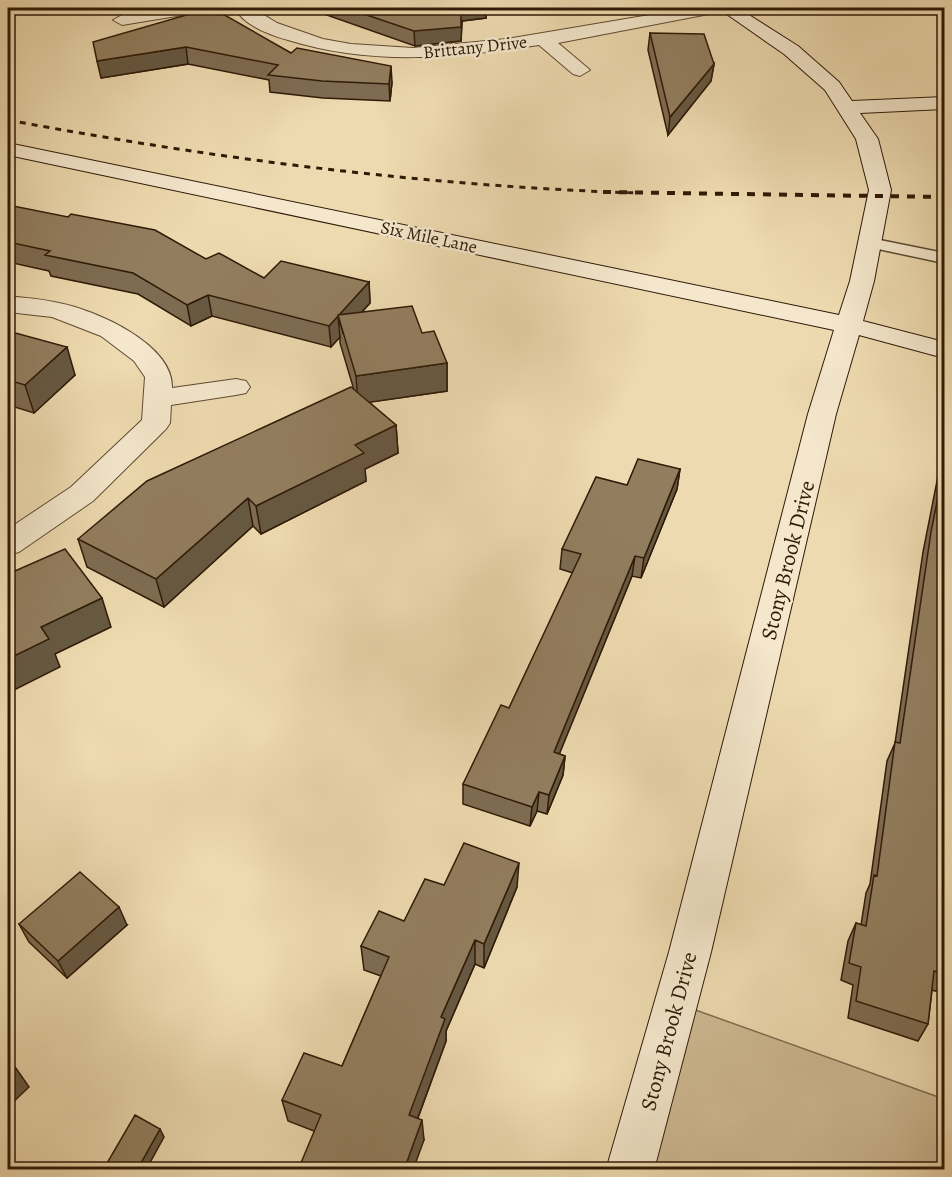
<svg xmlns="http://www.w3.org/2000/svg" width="952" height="1177" viewBox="0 0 952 1177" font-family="Alegreya,serif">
	<rect width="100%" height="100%" fill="#eedab0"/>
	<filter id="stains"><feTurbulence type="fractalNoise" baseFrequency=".00333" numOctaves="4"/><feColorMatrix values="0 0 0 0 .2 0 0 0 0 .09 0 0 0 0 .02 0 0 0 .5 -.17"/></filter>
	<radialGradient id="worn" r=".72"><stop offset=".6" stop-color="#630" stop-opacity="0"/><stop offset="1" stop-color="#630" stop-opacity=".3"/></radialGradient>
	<path fill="#ceb993" stroke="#7e6a4d" stroke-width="1.5" d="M676,1003L944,1099V1169L630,1170Z"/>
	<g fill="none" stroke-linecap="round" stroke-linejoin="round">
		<g stroke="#5f4a31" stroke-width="3">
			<path id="lane" d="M870,238L944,253V263L864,246L862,243Z"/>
		</g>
		<g stroke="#5f4a31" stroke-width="2">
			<path id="street" d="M166,8H204L195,13L122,25L113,20L122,15Z
				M235,8H253L277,23L323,39L351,44L413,48L507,39L691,8H722L719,12L558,43L590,70L580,76L573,74L539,45C453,58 372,66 288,40C270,35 243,25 235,8Z
				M8,296C25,298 43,299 59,303C95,310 174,344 172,388L236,379L246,381L250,387L246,393L236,395L171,405L170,423L166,429L93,501L19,552L8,555V529L71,487L142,420L145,377L134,361L101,336L52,317L8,312Z"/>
		</g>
		<g stroke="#2f1a07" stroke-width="2">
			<path id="secondary" d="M718,8H738L798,46L839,82L852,101L944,97V109L860,113L878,139L891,190L874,281L863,321L944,342V358L859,335L836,414L711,952L654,1170H606L669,952L808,414L834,330L8,155V143L839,315L850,281L869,190L856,139L825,90L784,54Z"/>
		</g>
		<use href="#lane" fill="#f4e7cc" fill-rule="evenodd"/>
		<use href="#street" fill="#f4e7cc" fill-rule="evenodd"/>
		<use href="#secondary" fill="#f4e7cc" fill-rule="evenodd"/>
		<path stroke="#2f1a07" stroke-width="3" stroke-dasharray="6 6" stroke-linecap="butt" d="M8,120C216,159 426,186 638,193"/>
		<path stroke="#2f1a07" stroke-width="4" stroke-dasharray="8 8" stroke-linecap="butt" d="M603,192L944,197"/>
	</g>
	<path fill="#7e6c52" stroke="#2f1a07" stroke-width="1.5" d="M307,8H511V11L486,14V18L462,21L461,41L415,46Z
		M218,15L291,53L392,82L390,101L323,98L270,92L269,80L188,64L101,78Z
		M650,33L714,64L711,81L668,135L648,50Z
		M8,205L206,259L264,278L369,282L370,303L362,312L422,333L447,363V391L369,402L396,425L398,453L365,469L366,481L261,534L253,526L164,607L87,567L78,539L354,390L340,343V337L331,347L212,316L191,326L138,294L51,276L49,271L8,262Z
		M8,331L75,375L34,413L8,405Z
		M945,457V880L941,921L945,922V994L932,990L928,1024L918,1041L848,1018L853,985L841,980L848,941L856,923L861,925L866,893L870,884L887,761L895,743L923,552L939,471Z
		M680,469L677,489L641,578L632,576L559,754L565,756L563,775L547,814L537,811L530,826L463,804V784L509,708L573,573L560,569L562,549L627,485Z
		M444,885L517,887L484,968L475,964L446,1031V1041L418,1118L424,1140L314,1131L288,1121L282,1100L342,1066L381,976L364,970L361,946L404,921Z
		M19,924L127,925L67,978L29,942Z"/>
	<path fill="#665842" stroke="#2f1a07" stroke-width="1.5" d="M461,8H511V11L486,14V18L462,21L461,41L415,46L414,31Z
		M186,47L188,64L101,78L97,61Z
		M714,64L711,81L668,135L670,117Z
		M391,66L392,82L390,101L389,84Z
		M369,282L370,303L343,333L338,316Z
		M208,295L212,316L191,326L187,305Z
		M338,316L340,337L331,347L329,326Z
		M67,347L75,375L34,413L25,385Z
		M447,363V391L358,404L356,376Z
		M396,425L398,453L365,469L366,481L261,534L256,506L355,445Z
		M680,469L677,489L641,578L644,558Z
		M248,498L253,526L164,607L156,579Z
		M635,556L632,576L552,772L554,752Z
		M102,598L111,627L55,654L60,667L8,693V659L41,627Z
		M565,756L563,775L547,814L549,795Z
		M539,792L537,811L530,826L532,807Z
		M519,863L517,887L484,968V944Z
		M119,907L127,925L67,978L58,961Z
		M475,940V964L446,1031V1041L411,1136L409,1115L441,1017Z
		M13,1064L29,1087L8,1107V1069Z
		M422,1120L424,1140L413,1170H404Z
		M160,1129L164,1137L146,1170H137Z"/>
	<path fill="#927e5f" stroke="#2f1a07" stroke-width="1.5" d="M346,8H461V27L414,31Z
		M207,9L218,15L223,14L291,53L297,48L391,66L389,84L322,81L268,75L278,65L186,47L97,61L93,42Z
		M650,33L704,34L714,64L670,117Z
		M8,205L68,217L71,214L155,230L206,259L219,253L264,278L281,261L369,282L329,326L208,295L187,305L133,273L45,255L50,251L8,242Z
		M412,306L422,333L434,331L447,363L356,376L338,315Z
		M8,331L67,347L25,385L8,380Z
		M351,387L396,425L355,445L364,453L256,506L248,498L156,579L78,539L147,481Z
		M638,459L680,469L644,558L635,556L554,752L565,756L549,795L539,792L532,807L463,784L501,705L509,708L581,554L562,549L596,477L627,485Z
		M945,462V880L941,921L945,922V974L934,971L928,1024L856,1001L861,967L849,963L856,923L866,926L874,875L877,876L895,742L900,743L931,532Z
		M65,549L102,598L41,627L49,639L8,659V574Z
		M464,843L519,863L484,944L475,940L441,1017L445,1019L409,1115L422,1120L404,1170H298L321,1115L282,1100L304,1053L342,1066L389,957L361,946L379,911L404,921L425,879L444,885Z
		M80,872L119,907L58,961L19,924Z
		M8,1057L13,1064L8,1069Z
		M135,1115L160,1129L137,1170H103Z"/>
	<g text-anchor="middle" stroke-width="5" stroke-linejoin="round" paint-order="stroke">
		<g font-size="18" fill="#2f1a07" stroke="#f4e7cc">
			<text transform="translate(475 47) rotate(-6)" y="6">Brittany Drive</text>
			<text transform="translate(429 237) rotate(12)" y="6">Six Mile Lane</text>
		</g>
		<g font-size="22" fill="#2f1a07" stroke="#f4e7cc">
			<text transform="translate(787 560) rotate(-76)" y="8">Stony Brook Drive</text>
			<text transform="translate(668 1031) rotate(-75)" y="8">Stony Brook Drive</text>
		</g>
	</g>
	<rect width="952" height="1177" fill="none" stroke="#eedab0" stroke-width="30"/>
	<rect x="9" y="9" width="934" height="1159" fill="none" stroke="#2f1a07" stroke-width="3"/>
	<rect x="15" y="15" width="922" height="1147" fill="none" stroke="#2f1a07" stroke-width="1.5"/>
	<rect width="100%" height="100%" filter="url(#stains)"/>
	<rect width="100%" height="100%" fill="url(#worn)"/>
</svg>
